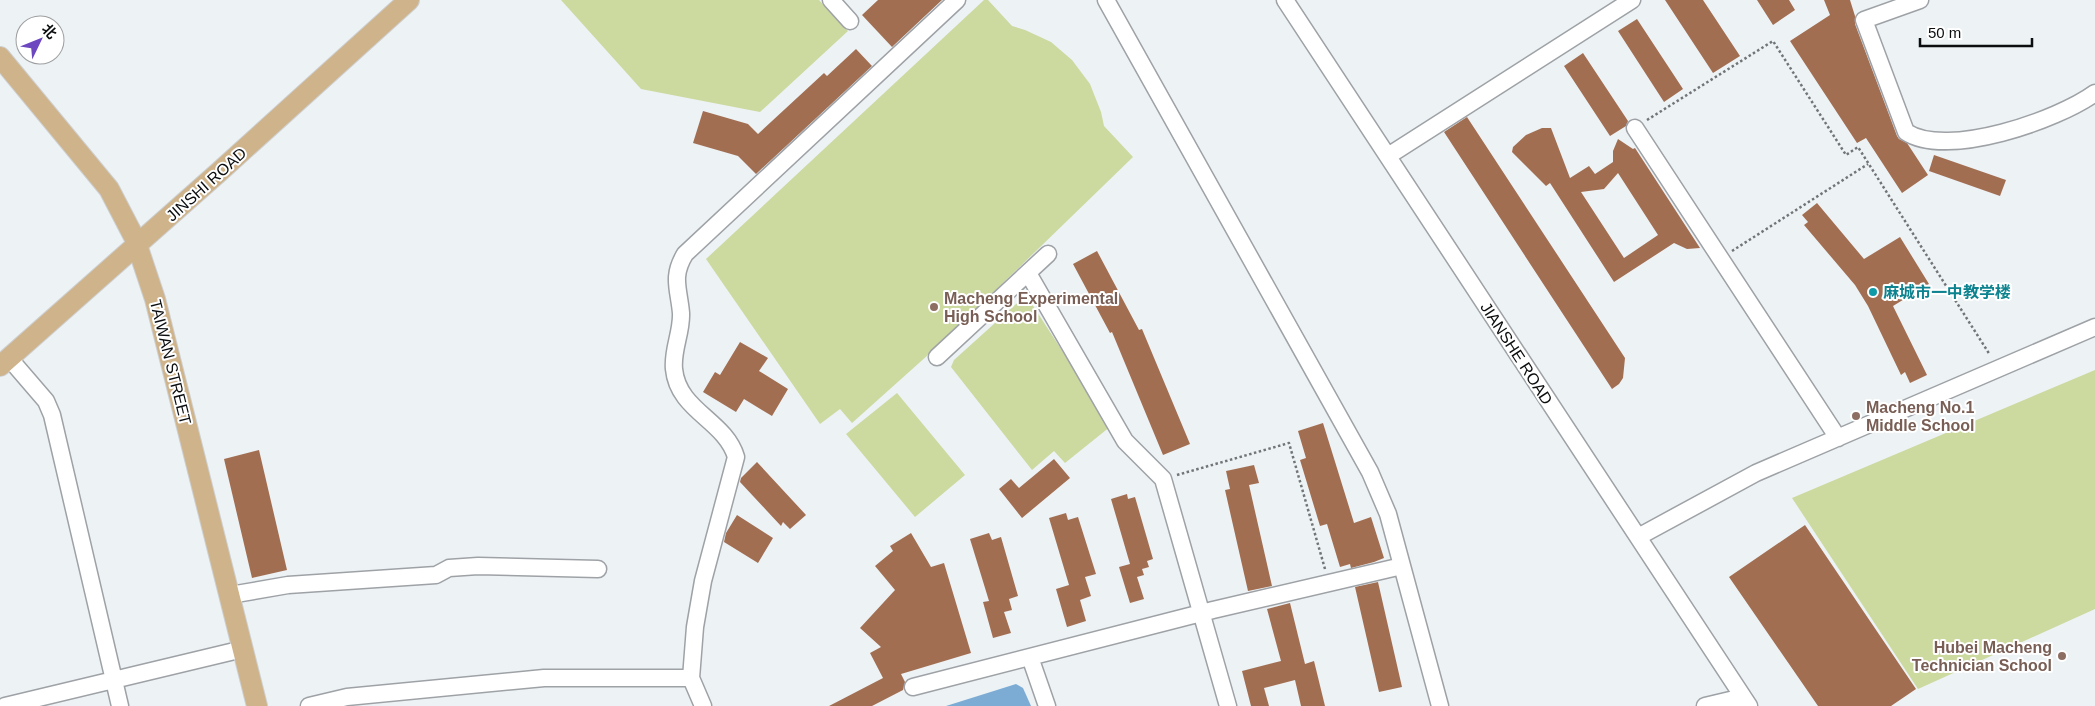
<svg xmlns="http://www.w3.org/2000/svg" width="2095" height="706" viewBox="0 0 2095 706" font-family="Arial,'Noto Sans SC',sans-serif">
	<rect width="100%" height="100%" fill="#edf2f5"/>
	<path fill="#ccd99f" d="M561,0H819L848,31L760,112L641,89Z
		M984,0H988L1012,26L1025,30L1051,42L1072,60L1090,84L1101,112L1104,126L1133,157L938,346L852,423L840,409L820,424L706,259Z
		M1026,295L1111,426L1065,463L1054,451L1032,470L951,367L954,360Z
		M2095,370V609L1918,689L1792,498Z
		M897,393L965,475L915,517L846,434Z"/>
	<path fill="#7cacd4" d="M1016,684L1023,688L1031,706H946Z"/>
	<path fill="#a26e52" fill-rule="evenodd" d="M878,0H942L892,47L862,15Z
		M1665,0H1703L1740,56L1713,73Z
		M1757,0H1789L1795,10L1773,25Z
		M1824,0H1850L1855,16V24L1897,136L1899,139L1907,143L1928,175L1902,193L1866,138L1857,143L1790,41L1830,15Z
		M1637,19L1683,89L1664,102L1618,31Z
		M856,49L872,66L756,174L738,156L693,143L703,111L748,124L758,134L824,73L827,76Z
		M1583,53L1628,121L1626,126L1610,136L1564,66Z
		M1467,117L1625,358L1623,378L1619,384L1612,389L1444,132Z
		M1542,128H1551L1570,178L1589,166L1595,174L1613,162V151L1618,139L1633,149L1635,148L1700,248L1687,249L1674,243L1614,282L1550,183L1546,186L1512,152L1513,147L1526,135ZM1618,173L1658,235L1624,258L1581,192L1604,189Z
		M1934,155L2006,180L2000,196L1929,171Z
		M1817,203L1864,259L1900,237L1929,284L1893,306L1927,375L1910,383L1905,372L1901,375L1868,306L1855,285L1804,225L1808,222L1802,215Z
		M1097,251L1139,330L1142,329L1190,444L1163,455L1112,332L1110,333L1073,264Z
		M740,342L768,358L759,371L788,389L772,416L744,399L736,412L703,392L715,372L720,375Z
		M1323,423L1354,523L1371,517L1384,558L1374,562L1351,568L1350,564L1340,567L1327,524L1320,526L1300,460L1306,458L1298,431Z
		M259,450L287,570L252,578L224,459Z
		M1054,459L1070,478L1022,518L999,489L1011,479L1019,488Z
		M757,462L806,515L790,529L783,522L781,526L740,482L741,478Z
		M1254,465L1259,483L1249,485L1272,586L1248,591L1225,490L1230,489L1226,471Z
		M1127,494L1128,499L1135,497L1153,559L1147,561L1149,567L1142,569L1144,575L1137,577L1144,599L1130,603L1119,567L1130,564L1111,499Z
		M1066,513L1068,520L1078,517L1096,574L1085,577L1091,596L1080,600L1086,621L1067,627L1056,589L1069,585L1049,518Z
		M737,515L773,538L758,563L724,542L726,533Z
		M1805,525L1916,689L1891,706H1818L1729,577Z
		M911,533L931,567L944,563L971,653L901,674L905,682L903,690L872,706H829L883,678L870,653L881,647L860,628L895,590L875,566L893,551L890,546Z
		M989,533L992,540L1001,537L1018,596L1009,599L1012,610L1004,612L1011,633L993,638L983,602L989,601L970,539Z
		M1378,582L1402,687L1379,692L1355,587Z
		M1290,603L1305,664L1314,661L1325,706H1301L1295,680L1264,688L1269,706H1251L1242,671L1281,661L1267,609Z"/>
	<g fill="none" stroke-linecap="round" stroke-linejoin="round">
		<g stroke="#9ea2a6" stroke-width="19">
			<path id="minor" d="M831,0L850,21
				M1106,0L1370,472L1388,514L1440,706
				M1285,0L1749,706
				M1920,0L1864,20L1906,132C1947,159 2058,120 2095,93
				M1635,128L1838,438
				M1388,156L1632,0
				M1028,273L1125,441L1163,479L1228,706
				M937,357L1048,254
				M9,358L46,401L52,415L120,706
				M1638,537L1756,473L2095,327
				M230,595L288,585L436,575L449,568L478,566L598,569
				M1030,657L1047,706
				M913,687L1213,610L1402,566
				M5,706L243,649
				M309,706L347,697L544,678H691
				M703,706L691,678L695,627L703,581L736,457C725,420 678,411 674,369C672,350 682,332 681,313C679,289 671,277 685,254L957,0
				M1705,706L1743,697"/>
		</g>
		<g stroke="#cecfcf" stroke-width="22">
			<path id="major" d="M0,57L109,189L135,239L155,299L257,706
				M0,366L219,172L409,0"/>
		</g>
		<path stroke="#727577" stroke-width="2.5" stroke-dasharray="2.5 2.5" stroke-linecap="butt" d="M1647,120L1773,41L1846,155L1858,147L1990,355
			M1732,251L1868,164
			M1177,475L1289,443L1325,569"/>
		<use href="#minor" stroke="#fff" stroke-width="16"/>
		<use href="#major" stroke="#ceb38b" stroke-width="20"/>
	</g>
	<circle fill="#0f9aa8" stroke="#fff" stroke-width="2" cx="1873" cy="292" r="5"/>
	<g fill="#8d6e63" stroke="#fff" stroke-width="2">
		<circle cx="934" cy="307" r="5"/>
		<circle cx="1856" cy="416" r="5"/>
		<circle cx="2062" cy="656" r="5"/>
	</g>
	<g text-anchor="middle" stroke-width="4" stroke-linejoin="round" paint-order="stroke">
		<g font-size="16" fill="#0b0d0e" stroke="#fff">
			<text transform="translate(206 184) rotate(-42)" y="6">JINSHI ROAD</text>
			<text transform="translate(1517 353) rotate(57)" y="6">JIANSHE ROAD</text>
			<text transform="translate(171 362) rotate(76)" y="6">TAIWAN STREET</text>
		</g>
		<g font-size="16" font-weight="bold" fill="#0d838f" stroke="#fff" text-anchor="start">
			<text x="1883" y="298">麻城市一中教学楼</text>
		</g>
		<g font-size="16" font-weight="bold" fill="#785e54" stroke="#fff" text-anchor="start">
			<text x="944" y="304">Macheng Experimental<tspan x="944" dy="18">High School</tspan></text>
			<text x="1866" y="413">Macheng No.1<tspan x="1866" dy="18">Middle School</tspan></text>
			<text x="2052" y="653" text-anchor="end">Hubei Macheng<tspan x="2052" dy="18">Technician School</tspan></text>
		</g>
	</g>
	<g transform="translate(40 40) rotate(47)"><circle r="24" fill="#ffffff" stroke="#9d9e9f"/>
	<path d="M0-4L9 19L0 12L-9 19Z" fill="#6c47c0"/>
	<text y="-8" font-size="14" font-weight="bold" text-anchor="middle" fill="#0b0d0e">北</text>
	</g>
	<path d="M1920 38v8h112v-8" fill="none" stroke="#0b0d0e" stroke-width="2.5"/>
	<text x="1928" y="38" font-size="15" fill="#0b0d0e" stroke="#ffffff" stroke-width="4" paint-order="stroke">50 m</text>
</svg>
